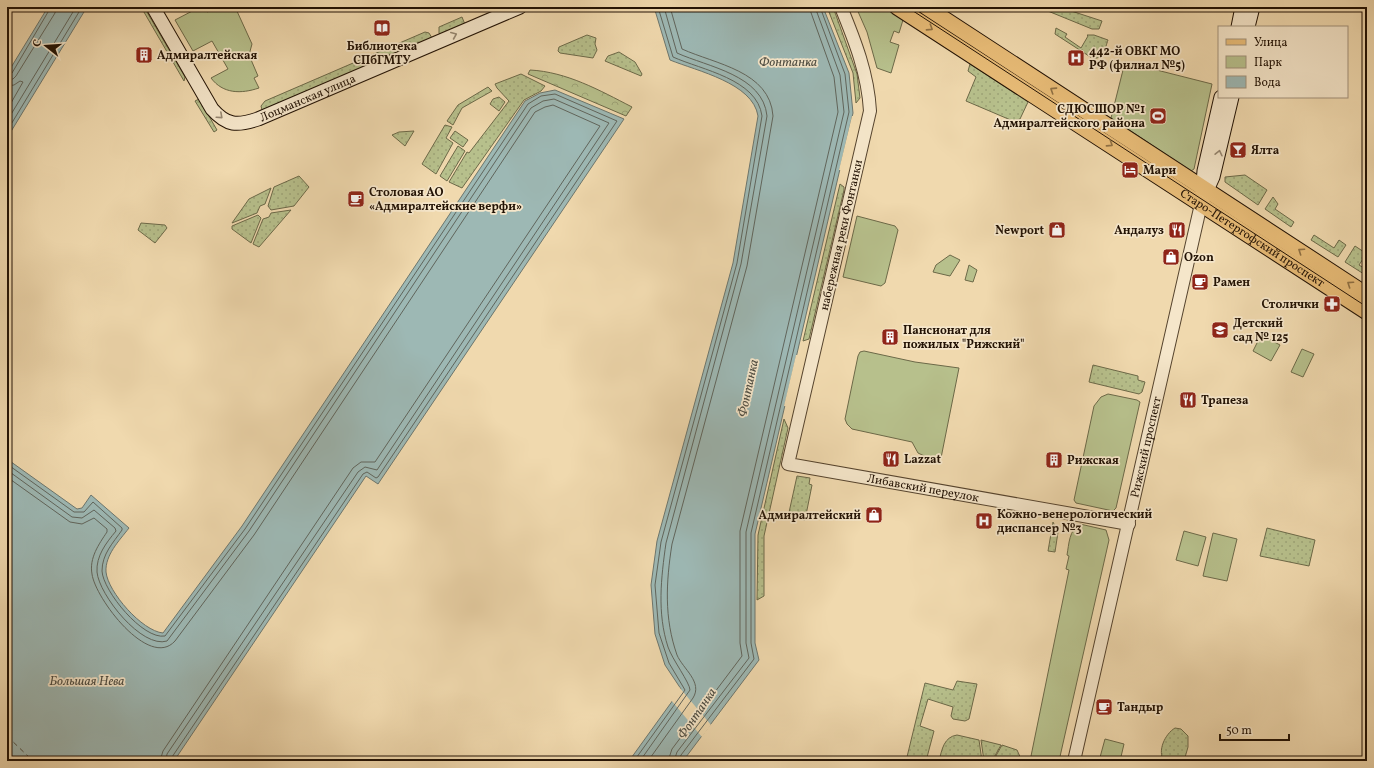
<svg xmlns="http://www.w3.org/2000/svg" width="1374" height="768" viewBox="0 0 1374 768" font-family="Vollkorn,serif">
	<defs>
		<pattern id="grass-dots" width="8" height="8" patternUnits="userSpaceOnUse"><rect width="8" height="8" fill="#b7c08c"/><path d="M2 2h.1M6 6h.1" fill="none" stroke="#9da477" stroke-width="1.8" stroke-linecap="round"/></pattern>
		<pattern id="forest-crowns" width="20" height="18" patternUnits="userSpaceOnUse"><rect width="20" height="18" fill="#b7c08c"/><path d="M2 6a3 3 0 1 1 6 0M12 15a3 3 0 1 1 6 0" fill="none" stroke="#9da477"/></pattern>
	</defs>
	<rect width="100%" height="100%" fill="#f0d9ae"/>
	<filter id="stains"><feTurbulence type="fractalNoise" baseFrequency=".005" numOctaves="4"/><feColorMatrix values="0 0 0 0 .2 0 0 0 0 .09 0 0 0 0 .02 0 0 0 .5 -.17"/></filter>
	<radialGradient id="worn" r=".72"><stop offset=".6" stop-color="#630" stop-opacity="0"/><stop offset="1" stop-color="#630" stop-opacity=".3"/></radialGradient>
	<path fill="url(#grass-dots)" stroke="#6c6948" d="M141,7H144L185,77L184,81Z
		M827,7H833L857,74L860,98L856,103L853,73Z
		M1038,7H1059L1102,21L1099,29H1092Z
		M462,17L466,27L441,36L439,33V27Z
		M1056,28L1067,34L1065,37L1081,48L1088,36L1087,35H1094L1108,40C1105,48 1104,60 1092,58L1055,34Z
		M425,32L429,33L432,38L262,110L261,106L265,101Z
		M587,35L596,38L595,44L597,50L593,58L560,53L558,51L559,47Z
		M619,52L635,62L642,74L641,76L605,61L608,56Z
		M970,64L1028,102L1020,119L1013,121L966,101L976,77L968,71Z
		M521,74L545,86L541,91L524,100L462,188L449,182L467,152L469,153L509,101L497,88L495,84Z
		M488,87L492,91L462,108L453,125L447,121L458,105Z
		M499,97L505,102L499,111L490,104L493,99Z
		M199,99L217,130L214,132L195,101Z
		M445,125L452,127L446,138L453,143L436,174L422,164Z
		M414,131L405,146L392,135L399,132Z
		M455,131L468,140L463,147L450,138Z
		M458,146L465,151L447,181L440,176Z
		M1245,175L1267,190L1258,205L1225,182V177Z
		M299,176L309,187L294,206L271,210L268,206L274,187Z
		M840,184L844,187V190L809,339L803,341Z
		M271,188L265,204L260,206L257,213L232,223L249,199Z
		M1273,197L1278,204L1275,209L1294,222L1291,227L1265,209Z
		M291,210L259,247L253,244L263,219L269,217L271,213Z
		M258,215L261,218L251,243L232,229V226Z
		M141,223L165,225L167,228L155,243L138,230Z
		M1314,235L1334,248L1339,240L1346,245L1338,257L1311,240Z
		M1355,246L1367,254V258L1365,256L1359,265L1367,270V276L1345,262Z
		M1093,365L1138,376V380L1145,382L1142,392L1139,394L1089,382Z
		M784,419L788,428L764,536V596L757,600L758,535Z
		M797,476L810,478L809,484L812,485L805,520L788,517Z
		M1053,522L1058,532L1055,552L1048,551Z
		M1267,528L1315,540L1309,566L1260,556Z
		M957,681L977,684L969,719L965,721L953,719L951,716L953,707L928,699L920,726L934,731L926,761H906L925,683L953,690Z
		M1175,728L1181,729L1188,736V747L1184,761H1164C1157,751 1165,734 1175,728Z
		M957,735L979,740L982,761H939C942,749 944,737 957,735Z
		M981,740L1001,745L992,761H984Z
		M1002,745L1017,750L1022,761H993Z"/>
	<path fill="url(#forest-crowns)" stroke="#6c6948" d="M530,70C567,72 599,90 632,107L626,116L528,74Z"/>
	<path fill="#b7c08c" stroke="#6c6948" d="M200,7H204L207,12C216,8 227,4 236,9L252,44L249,55L258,76L254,78L259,88C241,94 223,94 211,78L228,69L212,41L193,51L175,20Z
		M856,7H883L903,20L899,33L894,31L890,42L899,45L891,73L877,68L867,32Z
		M1125,62L1212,84L1194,169L1191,171L1111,118Z
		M857,216L895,226L898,230L885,283L881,286L843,277Z
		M950,255L960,260L950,276L933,272L936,265Z
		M969,265L977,270L973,282L965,280Z
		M1261,335L1280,345L1271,361L1253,351Z
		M1302,349L1314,354L1303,377L1291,372Z
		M864,351L915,362L959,368L941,458L933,460L918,453L912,442L852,429L847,424L845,419L858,356L860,352Z
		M1108,394L1137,400L1140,402L1116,508L1113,511L1076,503L1074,500L1094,406L1101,397Z
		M1080,524L1106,530L1109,540L1059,761H1030L1069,570L1066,569L1069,556L1067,555C1069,544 1069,530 1080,524Z
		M1184,531L1206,537L1198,566L1176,560Z
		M1213,533L1237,539L1227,581L1203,576Z
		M1105,739L1124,744L1120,761H1099Z"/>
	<path fill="#9db8b4" stroke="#6c766e" d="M48,7H87L7,138V74Z
		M654,7H823L849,73L853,113L755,534V643L759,660L683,761H629L681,689L665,665L655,634L651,585L657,541L733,263L758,116C753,83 697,71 670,60Z
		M555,90L624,119L378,484L366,476L174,761H7V459L77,509L82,508L91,495L129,528C119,541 105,555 106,572C108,592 142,631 163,633L242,526L525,101L540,93Z"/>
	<path fill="#f0d9ae" d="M852,116H854L841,170H839Z
		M796,355H798L786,406H784Z
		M679,687L711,725L702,737L671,700Z"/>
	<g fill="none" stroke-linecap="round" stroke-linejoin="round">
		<path stroke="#60655c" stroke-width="1" d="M7,75L12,73L51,7
			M7,80L13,79L16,76L55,13L56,7
			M7,86L14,85L20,81L23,82L7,110
			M7,121L76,7
			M7,131L82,7
			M7,464L74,512H84L93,502L122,528V530C113,543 102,554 102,571C103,591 143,640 165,636L245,529L528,104L541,96L555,94L617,121L378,477L376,478L367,472L363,474L172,757L171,761
			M7,470L72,517L82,518L94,510L115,528L116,531C106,543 96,556 97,572C99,595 142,649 167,641L249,531L531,108L543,101L554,99L609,123L377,470L365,467L358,472L167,754L166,761
			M7,477L70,522L82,524L94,518L107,529V532C99,544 89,558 92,574C95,598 149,670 175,641L254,535L535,112L545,107L553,105L600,126L375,462H361L353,468L163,751L160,761
			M634,761L685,690L669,663L659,633L655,585L661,542L737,263L762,116C757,79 702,70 673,57L658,7
			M640,761L690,690C690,683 672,659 668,647C657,613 661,578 666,543L741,264L767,116C763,75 708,67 677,53L664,7
			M648,761L693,698C703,682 683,669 677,655C664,618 666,582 672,544L747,266L773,116C770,71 715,64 682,49L670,7
			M668,761L672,749L742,656L740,643V531L838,112L834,77L809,7
			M674,761L677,752L749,658L746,643V532L844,112L840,75L815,7
			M679,761L681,755L754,659L751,643V533L849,112L845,74L820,7"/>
		<path stroke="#4d4c42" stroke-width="1" stroke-dasharray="5 4" stroke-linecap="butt" d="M7,736L33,761"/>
		<g stroke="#56442e" stroke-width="14">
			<g id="tertiary">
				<path id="s1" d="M841,7C855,41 868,74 870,111L788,464L1129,524"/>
				<path id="s2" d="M1074,761L1201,204"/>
			</g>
		</g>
		<g stroke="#221204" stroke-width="15">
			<g id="secondary">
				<path id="s3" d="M153,7L212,109C227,126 237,126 258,119L520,7"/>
				<path d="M1238,27L1242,7"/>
				<path d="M1248,27L1253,7"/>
				<path d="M1202,194L1204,171L1221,97"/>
				<path d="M1203,199L1213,177L1232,97"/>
			</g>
		</g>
		<g stroke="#221204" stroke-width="17">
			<g id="primary">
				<path id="s4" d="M897,7L1367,312"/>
				<path d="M926,7L1367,295"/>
			</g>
		</g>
		<use href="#tertiary" stroke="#f5e6ca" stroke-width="12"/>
		<use href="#secondary" stroke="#f5e6ca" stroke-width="13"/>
		<use href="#primary" stroke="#e8bc77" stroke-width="15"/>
		<path stroke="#221204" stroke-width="1" d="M907,7L1367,307"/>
	</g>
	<defs><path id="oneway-chevron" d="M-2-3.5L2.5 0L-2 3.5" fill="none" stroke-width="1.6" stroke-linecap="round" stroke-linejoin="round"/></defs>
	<g stroke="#8f7043">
		<use href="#oneway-chevron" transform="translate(930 28) rotate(33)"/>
		<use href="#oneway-chevron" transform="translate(1053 90) rotate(-147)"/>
		<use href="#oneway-chevron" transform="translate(1110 144) rotate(33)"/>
		<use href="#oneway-chevron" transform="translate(1301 251) rotate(-146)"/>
		<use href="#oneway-chevron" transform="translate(1350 284) rotate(-146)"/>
	</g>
	<g stroke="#968771">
		<use href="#oneway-chevron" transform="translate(454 35) rotate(-23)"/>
		<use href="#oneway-chevron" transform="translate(220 116) rotate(42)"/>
		<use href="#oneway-chevron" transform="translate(1219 153) rotate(-77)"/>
	</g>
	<defs>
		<g id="library-square" transform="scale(0.9)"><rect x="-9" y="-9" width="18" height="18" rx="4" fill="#8f2418" stroke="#f5e6ca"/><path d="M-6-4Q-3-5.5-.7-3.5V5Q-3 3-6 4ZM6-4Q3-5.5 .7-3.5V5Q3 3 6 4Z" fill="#fff"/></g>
		<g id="building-square" transform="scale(0.9)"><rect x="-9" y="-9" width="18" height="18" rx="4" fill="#8f2418" stroke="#f5e6ca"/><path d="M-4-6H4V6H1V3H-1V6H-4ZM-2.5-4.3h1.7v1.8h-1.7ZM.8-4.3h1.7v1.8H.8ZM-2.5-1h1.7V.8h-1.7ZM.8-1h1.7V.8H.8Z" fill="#fff"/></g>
		<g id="hospital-square" transform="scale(0.9)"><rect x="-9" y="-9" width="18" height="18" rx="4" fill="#8f2418" stroke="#f5e6ca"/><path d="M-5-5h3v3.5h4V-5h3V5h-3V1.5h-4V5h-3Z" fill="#fff"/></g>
		<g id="stadium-square" transform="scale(0.9)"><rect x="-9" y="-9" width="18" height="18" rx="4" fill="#8f2418" stroke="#f5e6ca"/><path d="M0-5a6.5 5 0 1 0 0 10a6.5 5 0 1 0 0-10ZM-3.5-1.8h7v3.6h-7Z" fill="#fff"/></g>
		<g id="bar-square" transform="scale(0.9)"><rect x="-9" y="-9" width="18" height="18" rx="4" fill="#8f2418" stroke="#f5e6ca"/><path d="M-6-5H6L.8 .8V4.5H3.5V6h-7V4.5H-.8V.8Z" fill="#fff"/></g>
		<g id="hotel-square" transform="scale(0.9)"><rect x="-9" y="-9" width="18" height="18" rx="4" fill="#8f2418" stroke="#f5e6ca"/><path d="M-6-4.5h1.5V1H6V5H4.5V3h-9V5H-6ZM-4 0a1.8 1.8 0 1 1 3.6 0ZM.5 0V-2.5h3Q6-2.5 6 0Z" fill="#fff"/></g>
		<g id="cafe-square" transform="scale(0.9)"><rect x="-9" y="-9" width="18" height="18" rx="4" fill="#8f2418" stroke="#f5e6ca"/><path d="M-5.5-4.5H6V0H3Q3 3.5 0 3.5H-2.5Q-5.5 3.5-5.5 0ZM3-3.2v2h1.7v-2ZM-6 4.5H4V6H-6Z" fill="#fff"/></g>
		<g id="shop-square" transform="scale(0.9)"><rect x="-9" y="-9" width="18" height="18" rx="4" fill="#8f2418" stroke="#f5e6ca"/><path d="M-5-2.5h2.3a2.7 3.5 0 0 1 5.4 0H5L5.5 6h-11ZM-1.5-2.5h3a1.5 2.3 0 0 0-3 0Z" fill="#fff"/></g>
		<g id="restaurant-square" transform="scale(0.9)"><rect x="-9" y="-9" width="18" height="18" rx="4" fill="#8f2418" stroke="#f5e6ca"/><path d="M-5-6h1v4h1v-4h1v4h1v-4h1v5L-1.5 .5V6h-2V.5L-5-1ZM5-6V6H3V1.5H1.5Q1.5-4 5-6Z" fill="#fff"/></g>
		<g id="pharmacy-square" transform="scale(0.9)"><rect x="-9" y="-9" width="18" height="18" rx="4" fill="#8f2418" stroke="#f5e6ca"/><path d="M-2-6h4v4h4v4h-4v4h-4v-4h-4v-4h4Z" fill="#fff"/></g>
		<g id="school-square" transform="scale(0.9)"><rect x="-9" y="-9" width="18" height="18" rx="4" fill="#8f2418" stroke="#f5e6ca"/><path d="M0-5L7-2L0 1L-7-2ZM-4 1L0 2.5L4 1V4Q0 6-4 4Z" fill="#fff"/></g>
	</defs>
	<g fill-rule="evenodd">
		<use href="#library-square" x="382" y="28"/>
		<use href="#building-square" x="144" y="55"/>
		<use href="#hospital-square" x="1076" y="58"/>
		<use href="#stadium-square" x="1158" y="116"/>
		<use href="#bar-square" x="1238" y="150"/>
		<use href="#hotel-square" x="1130" y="170"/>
		<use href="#cafe-square" x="356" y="199"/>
		<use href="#shop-square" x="1057" y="230"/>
		<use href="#restaurant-square" x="1177" y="230"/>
		<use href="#shop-square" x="1171" y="257"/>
		<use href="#cafe-square" x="1200" y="282"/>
		<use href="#pharmacy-square" x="1332" y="304"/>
		<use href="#school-square" x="1220" y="330"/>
		<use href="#building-square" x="890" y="337"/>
		<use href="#restaurant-square" x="1188" y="400"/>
		<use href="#restaurant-square" x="891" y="459"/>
		<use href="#building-square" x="1054" y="460"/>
		<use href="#shop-square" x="874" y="515"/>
		<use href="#hospital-square" x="984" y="521"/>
		<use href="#cafe-square" x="1104" y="707"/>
	</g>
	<g text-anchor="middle" stroke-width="3.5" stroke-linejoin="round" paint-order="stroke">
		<g font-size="12" font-weight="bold" fill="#221204" stroke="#f5e6ca" text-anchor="start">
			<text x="382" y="50" text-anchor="middle">Библиотека<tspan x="382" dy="14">СПбГМТУ</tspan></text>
			<text x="1089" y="55">442-й ОВКГ МО<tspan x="1089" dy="14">РФ (филиал №5)</tspan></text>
			<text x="157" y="59">Адмиралтейская</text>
			<text x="1145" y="113" text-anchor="end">СДЮСШОР №1<tspan x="1145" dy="14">Адмиралтейского района</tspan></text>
			<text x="1251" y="154">Ялта</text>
			<text x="1143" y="174">Мари</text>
			<text x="369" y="196">Столовая АО<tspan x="369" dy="14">«Адмиралтейские верфи»</tspan></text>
			<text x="1044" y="234" text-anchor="end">Newport</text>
			<text x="1164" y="234" text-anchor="end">Андалуз</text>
			<text x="1184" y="261">Ozon</text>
			<text x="1213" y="286">Рамен</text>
			<text x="1319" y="308" text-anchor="end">Столички</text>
			<text x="1233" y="327">Детский<tspan x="1233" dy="14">сад № 125</tspan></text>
			<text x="903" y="334">Пансионат для<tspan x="903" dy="14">пожилых "Рижский"</tspan></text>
			<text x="1201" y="404">Трапеза</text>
			<text x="904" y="463">Lazzat</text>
			<text x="1067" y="464">Рижская</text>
			<text x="997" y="518">Кожно-венерологический<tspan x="997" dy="14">диспансер №3</tspan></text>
			<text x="861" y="519" text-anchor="end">Адмиралтейский</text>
			<text x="1117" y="711">Тандыр</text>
		</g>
		<g font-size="12" fill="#221204" stroke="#f5e6ca">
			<text dy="4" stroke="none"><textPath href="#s3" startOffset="223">Лоцманская улица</textPath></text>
			<text transform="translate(841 235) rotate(-77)" y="4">набережная реки Фонтанки</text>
			<text dy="4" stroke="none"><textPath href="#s4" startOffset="424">Старо-Петергофский проспект</textPath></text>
			<text dy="4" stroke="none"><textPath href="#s2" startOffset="322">Рижский проспект</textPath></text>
			<text dy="4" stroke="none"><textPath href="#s1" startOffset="608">Либавский переулок</textPath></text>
		</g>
		<g font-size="13" font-style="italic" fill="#4d4c42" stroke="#f5e6ca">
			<text x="788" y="66">Фонтанка</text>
			<text transform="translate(747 388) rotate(-78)" y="5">Фонтанка</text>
			<text x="87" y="685">Большая Нева</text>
			<text transform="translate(696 713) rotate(-56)" y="5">Фонтанка</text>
		</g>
	</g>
	<rect width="1374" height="768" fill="none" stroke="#f0d9ae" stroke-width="24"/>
	<rect x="8" y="8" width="1358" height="752" fill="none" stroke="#221204" stroke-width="2"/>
	<rect x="12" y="12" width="1350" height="744" fill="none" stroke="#221204"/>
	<rect x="1218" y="26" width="130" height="72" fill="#f5e6ca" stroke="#a1917b"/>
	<rect x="1226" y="39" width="20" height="6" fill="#e8bc77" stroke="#a1917b"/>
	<text x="1254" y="46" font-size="12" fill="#221204">Улица</text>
	<rect x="1226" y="56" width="20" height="12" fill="#b7c08c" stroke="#a1917b"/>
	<text x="1254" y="66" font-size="12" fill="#221204">Парк</text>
	<rect x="1226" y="76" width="20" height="12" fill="#9db8b4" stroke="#a1917b"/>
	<text x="1254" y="86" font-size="12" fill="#221204">Вода</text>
	<g transform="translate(46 46) rotate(287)" stroke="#f5e6ca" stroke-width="3" paint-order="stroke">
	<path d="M0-3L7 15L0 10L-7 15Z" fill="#221204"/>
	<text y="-6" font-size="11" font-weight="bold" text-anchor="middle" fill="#221204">С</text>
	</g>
	<path d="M1220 734v6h69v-6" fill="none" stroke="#221204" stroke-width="2"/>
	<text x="1226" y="734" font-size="12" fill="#221204" stroke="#f5e6ca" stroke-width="3" paint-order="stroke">50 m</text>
	<rect width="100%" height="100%" filter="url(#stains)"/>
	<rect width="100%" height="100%" fill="url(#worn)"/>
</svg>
